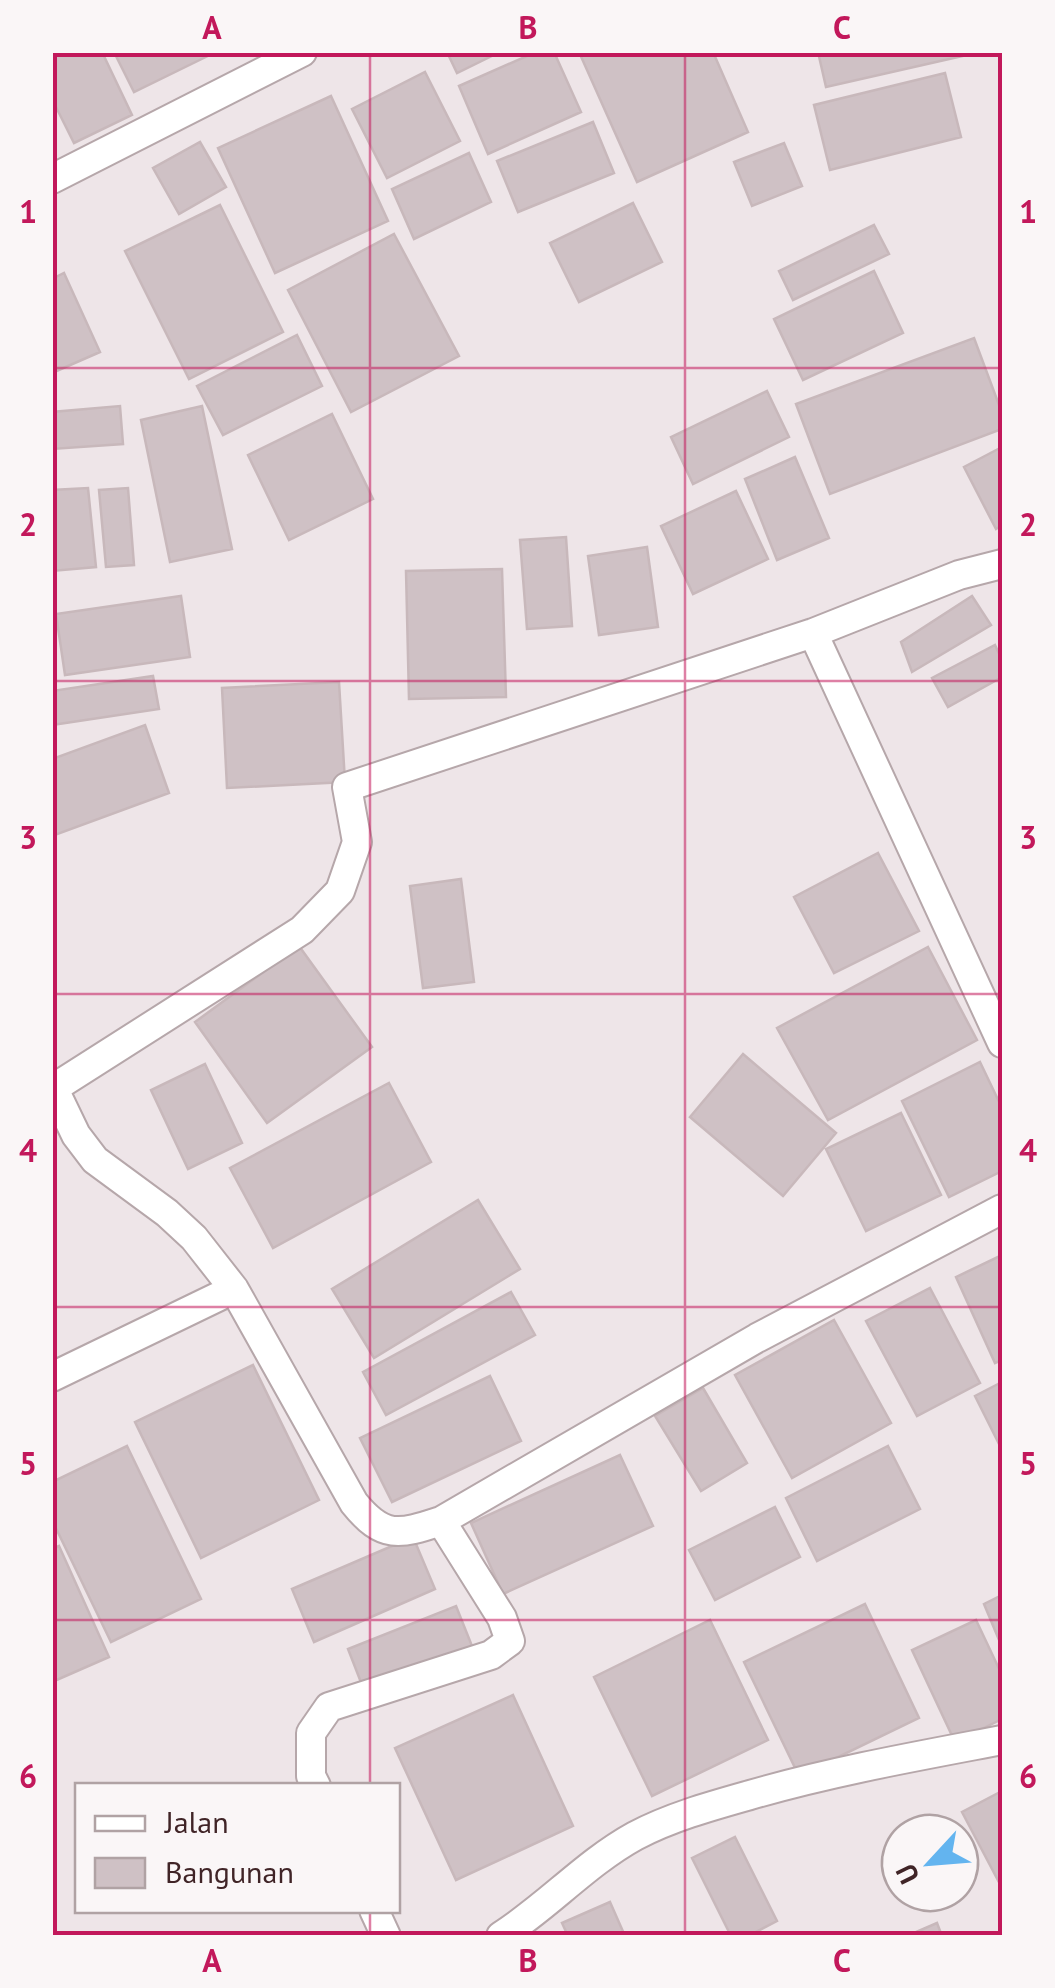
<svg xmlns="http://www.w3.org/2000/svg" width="1055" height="1988" viewBox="0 0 1055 1988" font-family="'PT Sans',sans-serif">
	<rect width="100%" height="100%" fill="#eee5e8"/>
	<path fill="#cfc1c5" stroke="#c8b8bb" stroke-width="2.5" d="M52,52H102L132,115L74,143L52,99Z
		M114,52H216L134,92Z
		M447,52H500L457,73Z
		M536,52H554L581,112L488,154L459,86Z
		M579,52H713L748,132L637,182Z
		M818,52H967V55L826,87Z
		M425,72L460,141L387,178L352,109Z
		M945,73L961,137L830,170L814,105Z
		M331,96L388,221L275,273L218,148Z
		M593,122L614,173L518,212L497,161Z
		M200,142L226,187L179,214L153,168Z
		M784,143L802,186L752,206L734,162Z
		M469,153L491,202L414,239L392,189Z
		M633,203L662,262L579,302L550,243Z
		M220,205L283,332L189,379L125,251Z
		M874,225L889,254L793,300L779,271Z
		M394,234L459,356L351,412L288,290Z
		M874,271L903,333L803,380L774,319Z
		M64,273L100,352L52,373V279Z
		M297,335L322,386L223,435L197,386Z
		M974,338L1002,413V429L830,494L796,404Z
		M767,391L789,437L693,484L671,437Z
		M120,406L123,444L52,449V412Z
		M202,406L232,549L170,562L141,420Z
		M332,414L373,499L289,540L248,455Z
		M1002,447V525L996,529L964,467Z
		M795,457L829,538L777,560L745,479Z
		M88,488L96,567L52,571V490Z
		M128,488L134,565L106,567L99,490Z
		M736,491L768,559L693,594L661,526Z
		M566,537L572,626L527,629L520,540Z
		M647,547L658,627L599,635L588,556Z
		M502,569L506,697L409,699L406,571Z
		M181,596L190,657L65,675L56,614Z
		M972,596L991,625L912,672L901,642Z
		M995,645L1002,660V677L948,707L932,678Z
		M153,676L159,709L52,725V691Z
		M339,682L345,782L227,788L222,688Z
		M145,725L169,793L52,836V759Z
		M878,853L919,931L834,973L794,897Z
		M461,879L474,982L423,988L410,886Z
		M299,946L372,1047L267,1123L195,1022Z
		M928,947L977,1040L828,1120L777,1028Z
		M743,1054L836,1133L783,1196L690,1117Z
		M980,1062L1002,1108V1171L949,1197L902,1101Z
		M205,1064L242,1143L188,1169L151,1090Z
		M389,1083L431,1162L273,1248L230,1168Z
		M901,1113L941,1195L866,1231L826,1149Z
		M478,1200L520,1269L374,1358L332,1289Z
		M1002,1255V1360L995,1363L956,1277Z
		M930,1288L980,1383L917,1416L866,1321Z
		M511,1292L535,1335L386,1415L363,1372Z
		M834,1320L891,1423L792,1478L735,1375Z
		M253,1365L319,1500L201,1558L135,1422Z
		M490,1376L521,1441L392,1502L360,1438Z
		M1002,1382V1450L975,1396Z
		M703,1388L747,1463L701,1491L655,1416Z
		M127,1446L201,1599L111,1642L52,1520V1482Z
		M888,1446L920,1509L817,1561L786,1498Z
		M620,1455L653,1526L503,1594L471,1523Z
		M775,1507L800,1557L715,1600L689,1550Z
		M413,1537L435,1589L314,1642L292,1589Z
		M59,1546L109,1657L52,1682V1549Z
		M1002,1595V1647L984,1604Z
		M865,1604L919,1718L799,1776L744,1662Z
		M456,1606L472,1646L364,1690L348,1649Z
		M710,1620L768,1740L652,1796L594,1677Z
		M976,1620L1002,1675V1719L955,1742L912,1650Z
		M513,1695L573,1826L456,1880L395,1748Z
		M1002,1791V1888L962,1812Z
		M735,1837L777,1921L748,1936H731L692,1858Z
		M610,1902L625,1936H568L562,1923Z
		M937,1923L942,1936H907Z"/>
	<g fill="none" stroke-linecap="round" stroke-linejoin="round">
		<g stroke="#b6a7aa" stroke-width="32">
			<path id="minor" d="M52,179L302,52
				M813,633L1002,1043
				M52,1085L76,1135L95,1160L167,1213L194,1238L234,1289L354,1503C383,1539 399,1535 441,1521L757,1338L1002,1209
				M54,1088L302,930L340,891L357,842L347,787L813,633L959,575L1002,564
				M52,1377L234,1289
				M316,1786L311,1776V1733L329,1707L491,1655L510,1641L502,1618L441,1521
				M374,1910L386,1936
				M501,1936C548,1906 586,1863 635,1836C671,1817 711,1806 750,1795C833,1771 918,1756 1002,1740"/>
		</g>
		<use href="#minor" stroke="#fff" stroke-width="28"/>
	</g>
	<path fill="none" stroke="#c2185b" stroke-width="2.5" stroke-opacity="0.55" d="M370,52V1786M685,52V1936M52,368H1002M52,681H1002M52,994H1002M52,1307H1002M52,1620H1002M370,1910V1936"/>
	<rect width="1055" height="1988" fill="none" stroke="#faf6f7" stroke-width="110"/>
	<rect x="75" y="1783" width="325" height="130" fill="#faf6f7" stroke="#b0a2a4" stroke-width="2.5"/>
	<rect x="95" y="1816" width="50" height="15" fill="#ffffff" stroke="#b0a2a4" stroke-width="2.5"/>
	<text x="165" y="1833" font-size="30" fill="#402427">Jalan</text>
	<rect x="95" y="1858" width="50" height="30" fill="#cfc1c5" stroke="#b0a2a4" stroke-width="2.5"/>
	<text x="165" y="1883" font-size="30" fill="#402427">Bangunan</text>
	<g transform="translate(930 1863) rotate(244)"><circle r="48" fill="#faf6f7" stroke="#b0a2a4" stroke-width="2.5"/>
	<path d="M0-8L18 38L0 25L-18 38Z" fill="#63b4ef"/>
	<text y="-15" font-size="28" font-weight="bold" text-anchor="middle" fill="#402427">U</text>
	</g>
	<rect x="55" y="55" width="945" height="1878" fill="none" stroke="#c2185b" stroke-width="4"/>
	<g font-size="32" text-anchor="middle" font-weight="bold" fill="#c2185b">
		<text x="212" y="39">A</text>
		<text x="528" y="39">B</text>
		<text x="842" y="39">C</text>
		<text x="28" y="223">1</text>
		<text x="1028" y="223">1</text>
		<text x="28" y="536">2</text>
		<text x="1028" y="536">2</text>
		<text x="28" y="849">3</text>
		<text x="1028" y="849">3</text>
		<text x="28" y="1162">4</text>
		<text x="1028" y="1162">4</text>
		<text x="28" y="1475">5</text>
		<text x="1028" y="1475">5</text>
		<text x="28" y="1788">6</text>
		<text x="1028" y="1788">6</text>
		<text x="212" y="1972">A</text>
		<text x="528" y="1972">B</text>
		<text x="842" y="1972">C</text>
	</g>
</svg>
